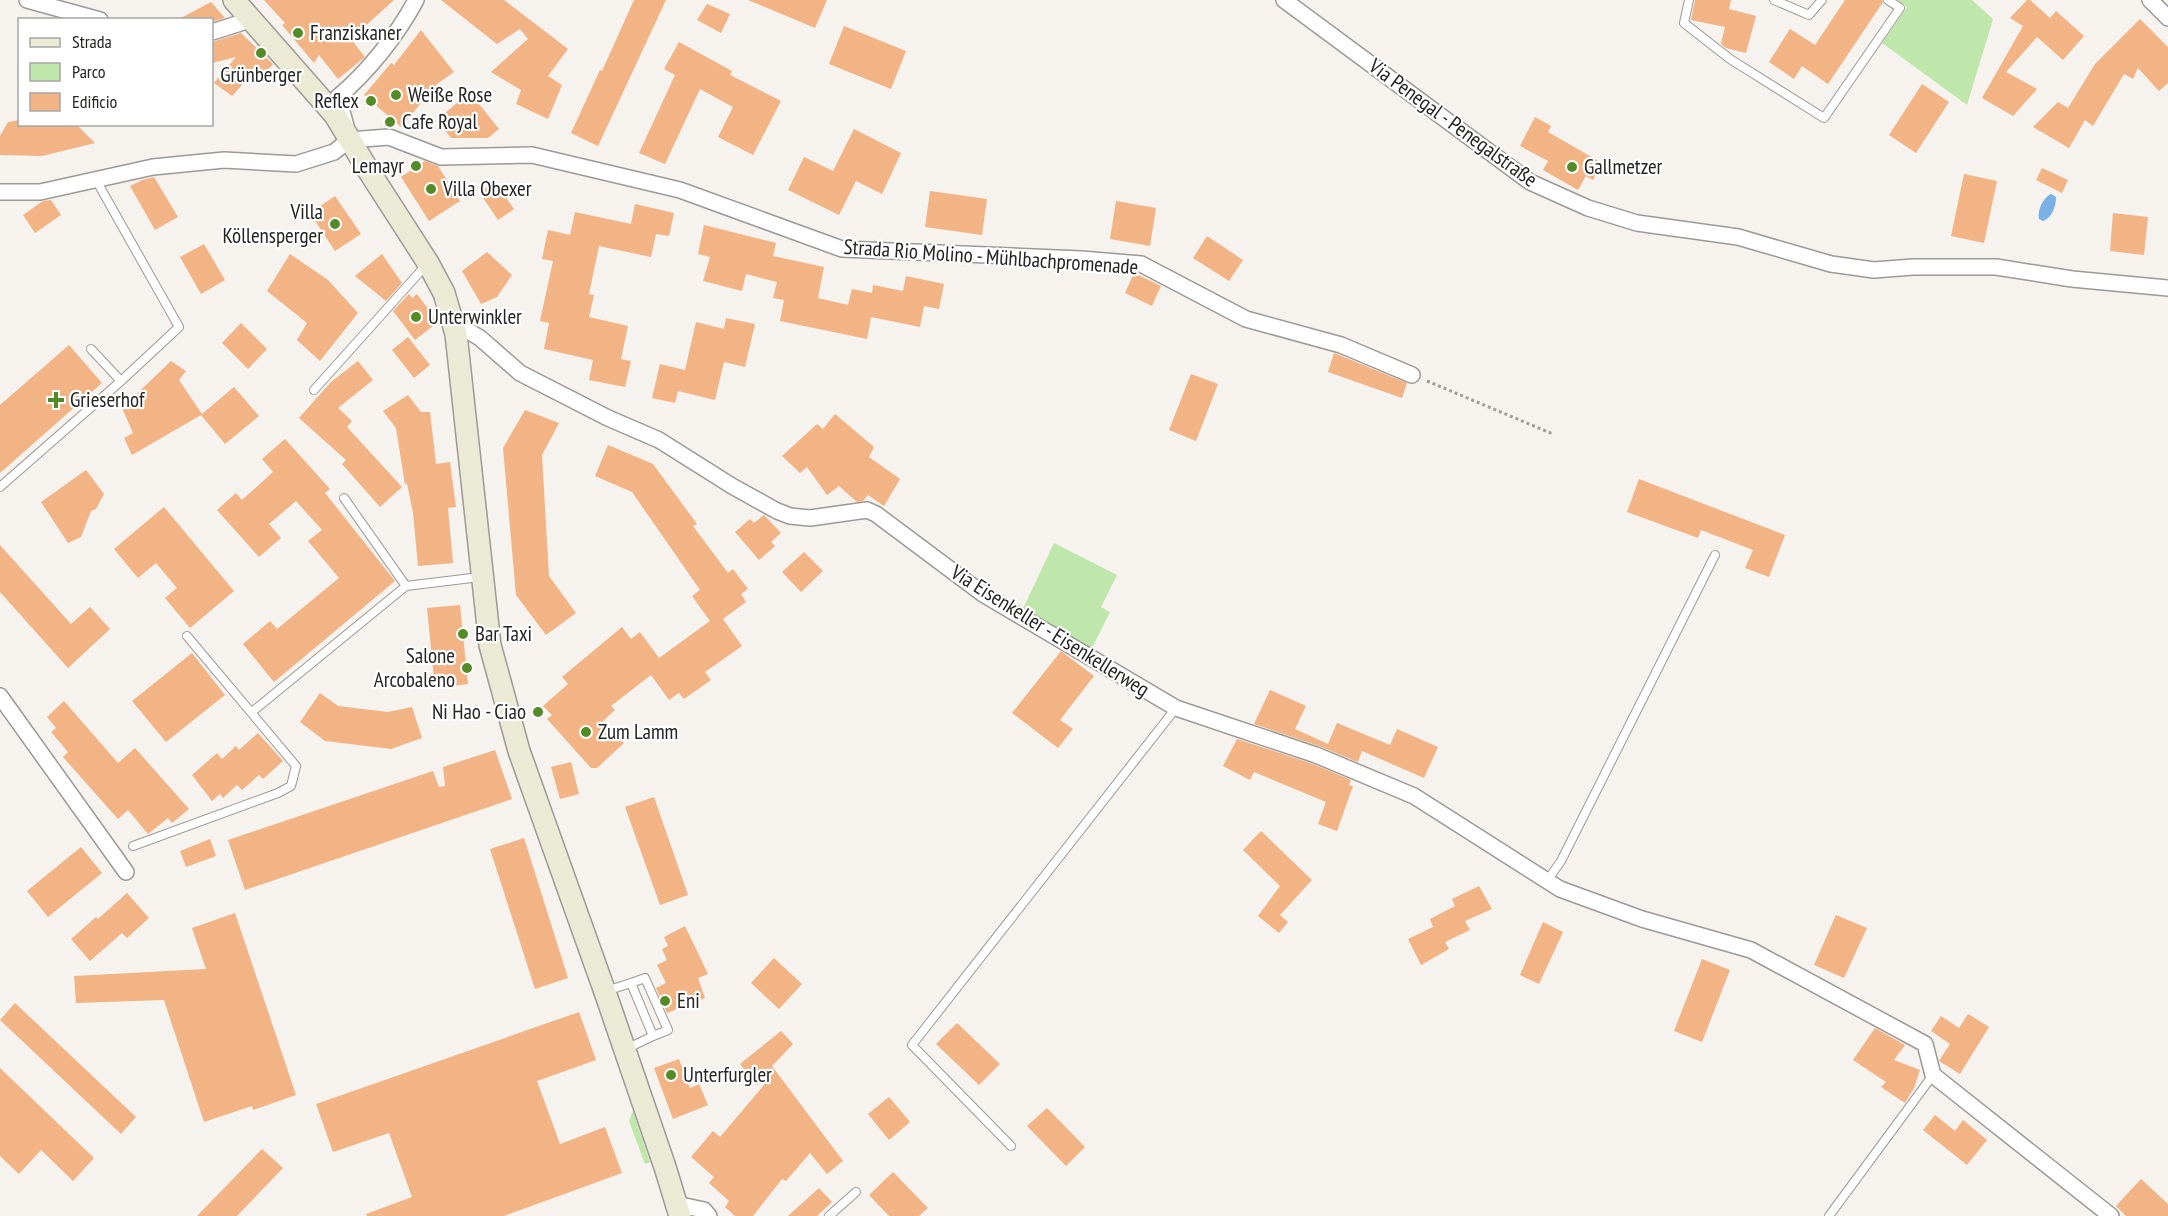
<svg xmlns="http://www.w3.org/2000/svg" width="2168" height="1216" viewBox="0 0 2168 1216" font-family="'PT Sans Narrow',sans-serif">
	<rect width="100%" height="100%" fill="#f6f2ee"/>
	<path fill="#bfe6ab" d="M1898,0H1972L1993,19L1967,105L1882,43L1907,7Z
		M1054,543L1117,575L1101,607L1110,612L1091,650L1022,611Z
		M633,1111L650,1162L645,1164L629,1121Z"/>
	<path fill="#79b1e5" d="M2051,194L2056,197C2056,206 2052,218 2043,221L2039,219C2037,210 2043,198 2051,194Z"/>
	<path fill="#f2b385" d="M264,0H394L351,39L365,57L338,79L319,55L314,63L282,25L285,23Z
		M441,0H504L568,49L548,76L562,85L548,119L516,104L521,90L491,72L528,39L520,29L497,44Z
		M634,0H666L598,146L571,133L600,70L602,71Z
		M748,0H827L815,28Z
		M1695,0H1731L1729,9L1756,16L1746,53L1726,48L1721,44L1725,27L1691,20Z
		M1845,0H1882L1883,2L1828,84L1802,66L1794,79L1769,62L1790,29L1815,45Z
		M2027,0H2030L2050,18L2056,11L2084,36L2063,60L2037,37L2006,72L2037,89L2013,116L1982,98L2023,26L2010,18Z
		M211,2L225,18L212,22V20H177Z
		M707,4L730,14L721,33L697,20Z
		M2140,19L2168,47V83L2159,91L2138,68L2133,79L2124,74L2093,126L2085,120L2069,148L2033,127L2058,102L2068,108L2095,64Z
		M844,26L906,51L891,89L829,64Z
		M421,30L454,72L437,84L401,127L364,95L391,63L394,65Z
		M241,33L273,64L258,81L251,75L232,96L214,83L236,57L212,63V42Z
		M679,42L732,71L730,75L781,101L753,155L718,137L733,107L700,89L665,164L639,153L675,75L664,69Z
		M1922,84L1949,102L1916,153L1889,135Z
		M466,95H472L499,129L488,138H451L437,120Z
		M1535,117L1551,126L1548,132L1602,163L1593,180L1586,176L1578,190L1543,170L1548,161L1520,146Z
		M20,120V124H76L95,143L42,156L0,155V136L8,122Z
		M854,129L901,153L882,194L856,181L839,215L788,190L804,157L833,171Z
		M425,161L438,166L460,201L429,221L401,177Z
		M2042,168L2068,180L2062,193L2036,180Z
		M1964,174L1997,181L1984,243L1951,236Z
		M154,177L178,217L155,230L130,186L142,180Z
		M495,182L514,209L498,220L479,192Z
		M930,191L987,199L982,235L925,227Z
		M335,196L361,234L335,251L310,213Z
		M51,200L61,215L35,233L23,215L43,201Z
		M1116,201L1156,208L1150,246L1110,239Z
		M635,204L674,213L669,236L656,234L651,257L599,246L589,294L594,295L589,317L628,326L621,359L631,361L625,387L589,380L593,360L544,349L549,323L540,321L553,261L542,259L548,230L570,235L575,212L631,224Z
		M2113,213L2148,217L2144,255L2110,251Z
		M704,225L776,243L773,256L824,267L818,298L848,305L852,289L872,293L873,285L903,291L906,276L944,284L939,309L924,306L920,327L871,317L867,339L780,321L784,300L773,298L777,282L746,274L742,291L703,281L710,257L698,254Z
		M1207,236L1243,260L1229,281L1193,258Z
		M204,244L225,280L201,294L180,257Z
		M487,252L512,275L497,297L481,304L462,271Z
		M290,254L328,280L358,313L320,361L297,340L307,323L267,291Z
		M382,254L402,283L386,301L355,276Z
		M1134,273L1161,286L1152,306L1125,293Z
		M409,294L412,298L417,294L438,322L415,340L393,311Z
		M726,318L755,324L745,367L724,362L715,400L678,391L675,403L652,398L660,364L685,370L696,322L724,329Z
		M241,323L267,349L248,369L222,343Z
		M408,337L430,365L414,378L392,350Z
		M69,345L102,383L0,473V405Z
		M1334,353L1407,383L1402,398L1328,372Z
		M171,361L186,371L179,380L202,414L234,387L259,416L225,444L201,415L132,455L124,438L133,433L122,408Z
		M358,361L373,380L338,408L352,421L347,427L402,487L380,507L342,464L346,460L299,418L331,382Z
		M1191,374L1218,384L1196,441L1169,430Z
		M408,395L421,412H430L436,464L450,462L456,507L448,508L453,563L418,566L413,513L407,483L405,485L396,428L383,411Z
		M525,410L559,423L542,455L549,576L576,613L546,635L516,595L503,448Z
		M835,414L874,447L869,457L900,479L884,506L868,495L863,501L857,502L839,486L827,495L807,467L800,473L782,456L817,424L823,429Z
		M285,439L330,489L325,493L395,581L274,682L243,644L270,621L277,629L339,578L308,541L322,530L296,501L269,524L281,538L259,557L217,510L236,493L242,500L273,472L262,459Z
		M608,445L653,464L697,524L693,526L728,573L733,569L748,589L741,594L746,602L723,619L742,646L705,672L711,680L684,699L679,693L669,700L651,675L611,706L615,710L603,721L624,743L597,768H591L547,719L552,715L543,706L568,684L562,677L622,627L631,639L640,632L659,658L710,621L692,596L700,590L632,492L595,476Z
		M86,470L104,494L96,509L91,511L81,537L68,543L41,502Z
		M1639,479L1785,535L1769,577L1745,568L1753,550L1701,530L1698,538L1627,512Z
		M164,507L234,591L190,628L165,598L177,588L156,563L138,578L114,549Z
		M764,515L781,533L771,542L775,546L759,560L735,532L750,519L754,523Z
		M0,545L71,624L90,607L110,629L68,668L0,592Z
		M804,552L823,571L801,592L782,572Z
		M460,605L468,684L435,688L427,608Z
		M1061,651L1094,676L1060,720L1073,729L1058,748L1012,713Z
		M192,653L225,695L166,742L132,701Z
		M1270,690L1306,706L1295,729L1328,744L1337,723L1390,745L1397,729L1438,747L1424,778L1362,751L1358,762L1319,746L1254,724Z
		M320,693L338,706L388,712L412,707L422,738L391,749L325,741L300,722Z
		M64,701L118,763L135,748L189,809L172,823L168,818L148,834L128,810L118,819L63,757L68,752L51,732L56,728L47,717Z
		M258,733L283,761L263,779L259,775L242,790L237,785L223,798L220,794L212,801L192,775L217,753L222,759L236,746L239,750Z
		M1237,739L1313,764L1351,780L1349,785L1353,786L1337,831L1318,824L1326,802L1254,772L1250,780L1223,766Z
		M495,750L512,799L245,890L228,840L433,771L439,787L445,786L443,767Z
		M571,762L579,794L560,799L551,767Z
		M654,797L688,895L660,905L625,807Z
		M1261,831L1312,880L1280,915L1288,922L1279,933L1258,916L1280,886L1243,850Z
		M524,838L568,978L535,989L490,849Z
		M210,839L216,856L186,867L180,851Z
		M81,847L102,873L48,917L27,891Z
		M1479,886L1492,909L1465,921L1470,930L1445,942L1449,949L1421,965L1408,939L1433,927L1430,919L1455,906L1452,899Z
		M127,893L149,918L127,938L122,933L90,961L71,939L96,917L98,919Z
		M235,913L296,1095L253,1110L252,1106L204,1122L164,1000L76,1003L74,976L206,969L192,928Z
		M1836,915L1867,928L1844,978L1814,965Z
		M1543,922L1563,932L1539,984L1520,975Z
		M685,926L708,974L698,978L705,998L667,1013L656,988L666,983L657,965L667,960L662,949L668,946L664,937Z
		M774,958L802,984L779,1009L751,983Z
		M1702,959L1730,970L1702,1042L1674,1031Z
		M15,1003L136,1117L121,1134L0,1020Z
		M579,1012L596,1060L537,1081L560,1144L605,1127L622,1173L504,1216H367L366,1214L412,1197L389,1133L333,1152L316,1104Z
		M1968,1014L1989,1027L1960,1074L1939,1061L1950,1044L1931,1031L1941,1016L1959,1028Z
		M957,1023L1000,1064L979,1085L936,1044Z
		M1875,1028L1905,1045L1894,1060L1920,1070L1914,1088L1905,1103L1881,1087L1886,1082L1853,1060Z
		M781,1031L793,1044L772,1066L843,1161L827,1174L810,1153L786,1181L782,1179L753,1216H735L725,1207L729,1201L709,1183L714,1177L691,1157L713,1131L720,1137L769,1079L756,1085L740,1064Z
		M679,1059L690,1088L699,1084L708,1105L673,1119L654,1068Z
		M0,1068L94,1158L73,1181L41,1150L19,1174L0,1156Z
		M889,1097L910,1122L889,1140L868,1114Z
		M1047,1108L1085,1147L1066,1166L1027,1126Z
		M1935,1115L1955,1131L1963,1120L1987,1140L1967,1165L1923,1130Z
		M262,1149L283,1168L237,1216H197Z
		M893,1172L928,1208L919,1216H889L869,1195Z
		M2141,1179L2168,1204V1216H2126L2116,1206Z
		M819,1188L832,1202L817,1216H788Z"/>
	<g fill="none" stroke-linecap="round" stroke-linejoin="round">
		<g stroke="#9d9996" stroke-width="10">
			<path id="service" d="M1689,0L1684,23L1730,59L1824,118L1900,8L1888,0
				M1774,0L1809,15L1822,0
				M91,349L121,381
				M314,390L427,264
				M0,487L121,381L179,327L96,180
				M344,498L406,586
				M252,712L406,586L480,577
				M133,846L278,793L291,786L296,766L187,636
				M1547,881L1561,861L1715,555
				M631,983L645,978L668,1030L653,1036
				M606,991L631,983L653,1036L626,1049
				M1011,1146L912,1045L1176,708
				M829,1216L856,1192
				M1829,1216L1933,1075"/>
		</g>
		<g stroke="#9d9996" stroke-width="18">
			<path id="minor" d="M27,0L100,20
				M1284,0L1530,182L1588,208L1637,223L1738,237L1831,264L1874,270L1913,267H1996L2072,279L2168,288
				M2150,0L2168,18
				M212,32L253,19
				M346,126L338,97C368,72 398,34 416,0
				M349,140L389,137L441,157L532,155L680,190L842,249L1081,259L1141,264L1246,319L1341,345L1412,375
				M0,192H40L153,167L224,160L296,164L334,152L349,140
				M453,322L480,338L520,373L608,418L659,440L732,486L777,511L790,516L810,518L867,510L876,514L983,594L1176,708L1316,755L1414,796L1560,889L1642,919L1751,950L1925,1044L1933,1075L2111,1216
				M0,696L126,872
				M676,1204L704,1210L709,1216"/>
		</g>
		<g stroke="#9d9996" stroke-width="24">
			<path id="secondary" d="M234,0L335,115L365,165L428,263L444,293L456,334L490,645L519,751L605,992L665,1167L680,1216"/>
		</g>
		<path stroke="#a09d9a" stroke-width="3" stroke-dasharray="3 3" stroke-linecap="butt" d="M1427,381L1553,434"/>
		<use href="#service" stroke="#fff" stroke-width="8"/>
		<use href="#minor" stroke="#fff" stroke-width="15"/>
		<use href="#secondary" stroke="#ebead5" stroke-width="21"/>
	</g>
	<g fill="#538b27" stroke="#fff" stroke-width="2">
		<circle cx="298" cy="33" r="6"/>
		<circle cx="261" cy="53" r="6"/>
		<circle cx="396" cy="95" r="6"/>
		<circle cx="371" cy="101" r="6"/>
		<circle cx="390" cy="122" r="6"/>
		<circle cx="416" cy="166" r="6"/>
		<circle cx="1572" cy="167" r="6"/>
		<circle cx="431" cy="189" r="6"/>
		<circle cx="335" cy="224" r="6"/>
		<circle cx="416" cy="317" r="6"/>
		<path d="M53 391h6v6h6v6h-6v6h-6v-6h-6v-6h6z"/>
		<circle cx="463" cy="634" r="6"/>
		<circle cx="467" cy="668" r="6"/>
		<circle cx="538" cy="712" r="6"/>
		<circle cx="586" cy="732" r="6"/>
		<circle cx="665" cy="1001" r="6"/>
		<circle cx="671" cy="1075" r="6"/>
	</g>
	<g text-anchor="middle" stroke-width="4.5" stroke-linejoin="round" paint-order="stroke">
		<g font-size="21" fill="#262423" stroke="#fff" text-anchor="start">
			<text x="310" y="40">Franziskaner</text>
			<text x="261" y="82" text-anchor="middle">Grünberger</text>
			<text x="408" y="102">Weiße Rose</text>
			<text x="359" y="108" text-anchor="end">Reflex</text>
			<text x="402" y="129">Cafe Royal</text>
			<text x="404" y="173" text-anchor="end">Lemayr</text>
			<text x="1584" y="174">Gallmetzer</text>
			<text x="443" y="196">Villa Obexer</text>
			<text x="323" y="219" text-anchor="end">Villa<tspan x="323" dy="24">Köllensperger</tspan></text>
			<text x="428" y="324">Unterwinkler</text>
			<text x="70" y="407">Grieserhof</text>
			<text x="475" y="641">Bar Taxi</text>
			<text x="455" y="663" text-anchor="end">Salone<tspan x="455" dy="24">Arcobaleno</tspan></text>
			<text x="526" y="719" text-anchor="end">Ni Hao - Ciao</text>
			<text x="598" y="739">Zum Lamm</text>
			<text x="677" y="1008">Eni</text>
			<text x="683" y="1082">Unterfurgler</text>
		</g>
		<g font-size="21" fill="#262423" stroke="#fff">
			<text transform="translate(1453 123) rotate(36)" y="7">Via Penegal - Penegalstraße</text>
			<text transform="translate(991 257) rotate(4)" y="7">Strada Rio Molino - Mühlbachpromenade</text>
			<text transform="translate(1050 631) rotate(32)" y="7">Via Eisenkeller - Eisenkellerweg</text>
		</g>
	</g>
	<rect x="18" y="18" width="195" height="108" fill="#ffffff" stroke="#a8a7a7" stroke-width="1.5"/>
	<rect x="30" y="38" width="30" height="9" fill="#ebead5" stroke="#a8a7a7" stroke-width="1.5"/>
	<text x="72" y="48" font-size="18" fill="#262423">Strada</text>
	<rect x="30" y="63" width="30" height="18" fill="#bfe6ab" stroke="#a8a7a7" stroke-width="1.5"/>
	<text x="72" y="78" font-size="18" fill="#262423">Parco</text>
	<rect x="30" y="93" width="30" height="18" fill="#f2b385" stroke="#a8a7a7" stroke-width="1.5"/>
	<text x="72" y="108" font-size="18" fill="#262423">Edificio</text>
</svg>
